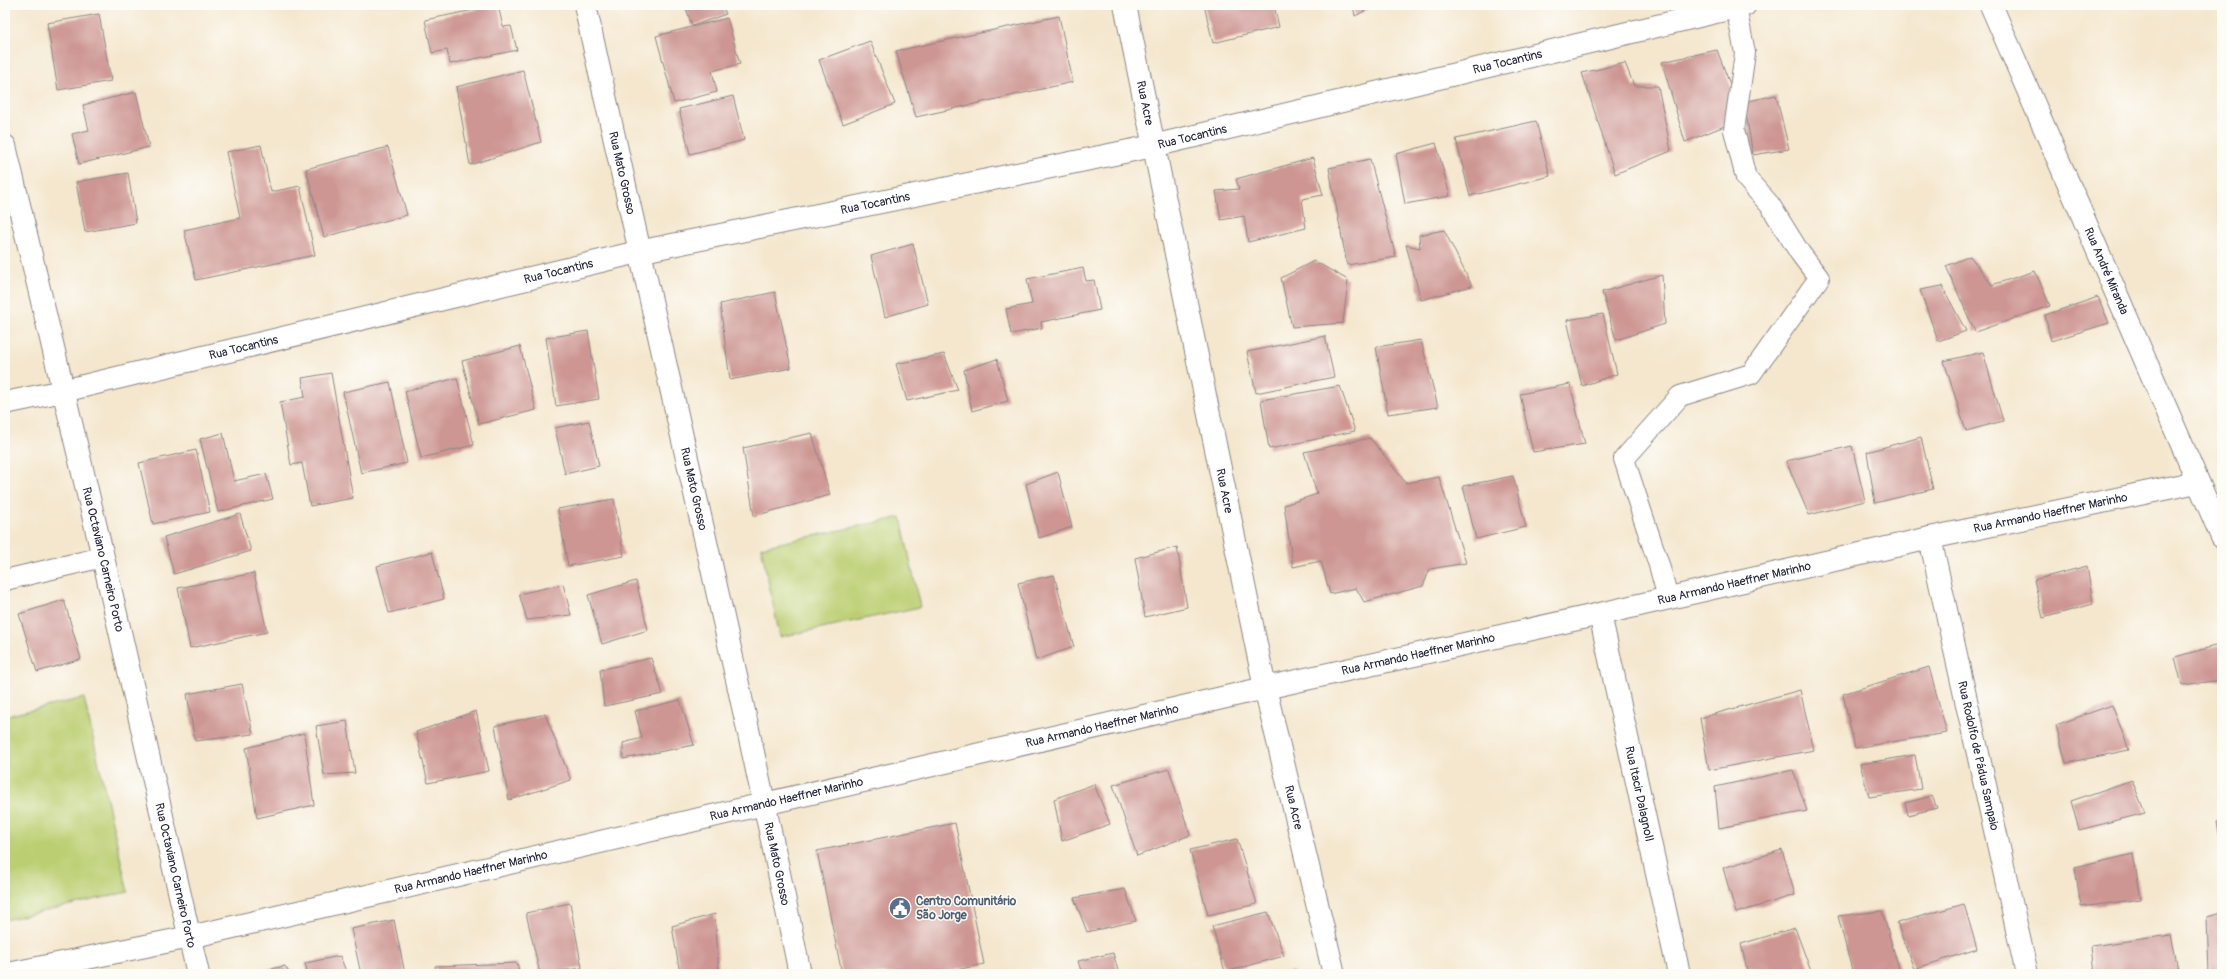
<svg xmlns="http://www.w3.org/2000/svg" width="2227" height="979" viewBox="0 0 2227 979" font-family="Pangolin,sans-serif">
	<rect width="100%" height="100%" fill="#fdfcf7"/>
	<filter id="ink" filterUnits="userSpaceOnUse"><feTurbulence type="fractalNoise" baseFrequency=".025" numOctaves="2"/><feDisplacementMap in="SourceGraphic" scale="8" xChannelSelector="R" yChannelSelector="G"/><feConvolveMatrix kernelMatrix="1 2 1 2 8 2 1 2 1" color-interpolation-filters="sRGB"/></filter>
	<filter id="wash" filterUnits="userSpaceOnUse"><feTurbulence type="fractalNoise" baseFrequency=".012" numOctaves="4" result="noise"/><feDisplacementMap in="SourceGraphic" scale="16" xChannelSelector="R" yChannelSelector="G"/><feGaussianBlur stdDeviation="0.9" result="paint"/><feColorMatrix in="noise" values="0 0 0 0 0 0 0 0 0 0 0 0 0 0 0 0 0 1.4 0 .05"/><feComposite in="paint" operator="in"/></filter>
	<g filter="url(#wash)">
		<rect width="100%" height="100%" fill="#f4e7ce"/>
		<path fill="#bbcf72" stroke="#6e7856" d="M901,517L920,607L780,637L761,547Z
			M84,698L128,892L5,920V716Z"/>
		<g id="blocks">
			<path fill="#cd9693" d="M498,5L503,27L511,26L517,50L450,64L447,50L432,53L425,20Z
				M685,5H722L726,14L692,26Z
				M1204,5H1274L1279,27L1213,43Z
				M1353,5H1376L1355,16Z
				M99,14L111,81L58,90L47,23Z
				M1059,16L1073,82L916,117L896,51Z
				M727,18L740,64L712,71L717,92L674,103L656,36Z
				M870,41L895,104L843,124L819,60Z
				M1717,50L1734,95L1727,125L1685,142L1662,62Z
				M1625,63L1634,86H1658L1671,151L1615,174L1582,73Z
				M523,70L541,142L470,165L456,87Z
				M136,92L149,147L79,164L72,134L89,130L83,105Z
				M1776,95L1789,149L1753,155L1744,102Z
				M733,96L744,140L690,154L679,109Z
				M1536,121L1550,176L1470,196L1456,139Z
				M1436,143L1450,196L1405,204L1396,154Z
				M261,145L271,192L300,186L315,255L196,280L184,230L240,218L226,152Z
				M388,147L407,215L324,237L306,169Z
				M1313,158L1323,195L1302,199L1306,228L1248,242L1244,216L1221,220L1216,191L1239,189L1236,179Z
				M1370,159L1396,257L1347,265L1329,168Z
				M128,173L136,223L85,232L76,182Z
				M1444,230L1472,286L1421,300L1406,245L1420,248L1419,235Z
				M913,244L928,304L885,317L871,256Z
				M1970,256L1992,285L2035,271L2050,306L1975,332L1946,266Z
				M1314,261L1348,280L1343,323L1292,327L1281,278Z
				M1083,268L1086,281L1094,280L1100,310L1041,322L1042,328L1011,334L1006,309L1032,304L1027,279Z
				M1662,275L1665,324L1616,340L1602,292Z
				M1942,286L1966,331L1938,341L1920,290Z
				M775,292L791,368L730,380L720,304Z
				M2098,297L2109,323L2051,341L2045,315Z
				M1603,314L1617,374L1582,386L1567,320Z
				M588,331L599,399L556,406L546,338Z
				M1325,336L1334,377L1256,393L1247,352Z
				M1421,340L1438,407L1388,414L1376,347Z
				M520,346L536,410L479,424L462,361Z
				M1983,352L2003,421L1966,431L1944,361Z
				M944,354L958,390L907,401L896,364Z
				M997,359L1008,401L972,411L964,370Z
				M331,373L353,498L310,506L302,463L291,465L280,402L305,397L302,378Z
				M457,378L474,445L421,458L405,391Z
				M390,382L407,463L361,473L343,392Z
				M1570,384L1585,444L1533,452L1520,394Z
				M1340,386L1355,431L1269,449L1261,400Z
				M589,421L599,466L565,474L555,428Z
				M223,433L234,481L266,474L273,499L218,512L200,439Z
				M812,433L830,495L754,516L743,448Z
				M1921,437L1933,489L1875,503L1867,452Z
				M1370,438L1406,483L1439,477L1466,563L1430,569L1423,586L1364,602L1356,588L1330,594L1321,561L1293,567L1284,505L1317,494L1304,452Z
				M1852,446L1865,501L1809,515L1786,461Z
				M196,450L210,512L153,524L139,463Z
				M1058,472L1072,527L1039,538L1026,484Z
				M1513,476L1526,527L1476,539L1463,486Z
				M614,499L624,556L568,566L558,509Z
				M240,514L251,551L174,574L164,537Z
				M1177,547L1187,607L1145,617L1135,558Z
				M432,552L444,599L389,613L377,566Z
				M2087,566L2093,604L2043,618L2034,580Z
				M254,573L267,632L190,648L178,588Z
				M1054,575L1074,647L1036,660L1018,583Z
				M636,581L648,630L602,644L588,595Z
				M563,584L571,615L527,620L519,594Z
				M64,600L81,659L37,672L19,614Z
				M2222,644V680L2182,685L2175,657Z
				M651,658L663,694L604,706L600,670Z
				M1929,667L1947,733L1855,748L1843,694Z
				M242,684L253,734L195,741L187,694Z
				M1800,690L1814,750L1709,770L1700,718Z
				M680,700L694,745L623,759V743L642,738L635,711Z
				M2112,705L2129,750L2066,763L2056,725Z
				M476,711L489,771L428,783L416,732Z
				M545,714L571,780L509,800L495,726Z
				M347,721L355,773L324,775L316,726Z
				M304,733L314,805L257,818L246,748Z
				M1915,755L1921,789L1869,797L1860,764Z
				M1169,769L1190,835L1137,856L1113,785Z
				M1793,770L1807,811L1719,828L1715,787Z
				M2132,780L2145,813L2079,830L2071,801Z
				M1094,784L1110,824L1062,841L1054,799Z
				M1932,796L1937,808L1908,815L1905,803Z
				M2222,820V844L2221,845L2217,821Z
				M955,823L984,964L938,974H842L817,851Z
				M1237,839L1257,904L1208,915L1190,850Z
				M1782,850L1795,895L1736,913L1723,868Z
				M2133,854L2141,899L2081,907L2075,868Z
				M1125,889L1136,921L1087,932L1074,898Z
				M570,903L582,968L540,974L526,913Z
				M1964,904L1977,949L1914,969L1897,923Z
				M1882,911L1900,972L1853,974L1838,916Z
				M1268,912L1284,956L1225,972L1212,926Z
				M2222,913V971L2209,974L2207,917Z
				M715,914L719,974H680L672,926Z
				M394,920L405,974H361L351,929Z
				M1795,928L1812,974H1748L1741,944Z
				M2171,935L2179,973L2094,974L2091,946Z
				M1113,953L1119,974H1082L1078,961Z
				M340,956L347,974H308L305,963Z
				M517,963L520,974H437L435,966Z
				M285,966L290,974H252V973Z
				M1293,971V974H1281V973Z"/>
		</g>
	</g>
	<g filter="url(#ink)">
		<use href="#blocks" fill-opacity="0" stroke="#8b8484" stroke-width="1"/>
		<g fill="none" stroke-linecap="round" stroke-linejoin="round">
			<g stroke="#8b8484" stroke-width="22">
				<path id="lane" d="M5,580L103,557
					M1668,598L1659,565L1624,459L1680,396L1751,374L1819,278L1800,253L1770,205L1746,178L1734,130L1745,53L1736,7"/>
			</g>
			<g stroke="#8b8484" stroke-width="24">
				<g id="street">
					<path id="s1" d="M585,5C655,328 734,650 800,974"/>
					<path id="s2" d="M1125,5L1265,688L1334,974"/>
					<path id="s3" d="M1991,5L2222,537"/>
					<path id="s4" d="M5,403L63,391L638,252L1153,146L1745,5"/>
					<path id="s5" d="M1930,538L2027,974"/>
					<path id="s6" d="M1600,614L1679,974"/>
				</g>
			</g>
			<g stroke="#8b8484" stroke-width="24">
				<g id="secondary">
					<path id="s7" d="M5,146L103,557L198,974"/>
					<path id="s8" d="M8,974L190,937L1265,688L1600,614L1930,538L2197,482"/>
				</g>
			</g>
			<use href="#lane" stroke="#fff" stroke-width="20"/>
			<use href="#street" stroke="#fff" stroke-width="22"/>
			<use href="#secondary" stroke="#fff" stroke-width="22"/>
		</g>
	</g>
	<defs>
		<g id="civic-disc" transform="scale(1.15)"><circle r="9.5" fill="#5c6f8a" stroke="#fdfcf7"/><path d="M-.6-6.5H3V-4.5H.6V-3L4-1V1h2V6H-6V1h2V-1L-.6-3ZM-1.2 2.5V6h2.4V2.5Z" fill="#fff"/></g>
	</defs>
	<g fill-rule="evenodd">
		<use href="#civic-disc" x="900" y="908"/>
	</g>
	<g text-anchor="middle" stroke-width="3" stroke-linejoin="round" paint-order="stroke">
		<g font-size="12" fill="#22223b" stroke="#fdfcf7">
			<text dy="4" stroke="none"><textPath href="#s4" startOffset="1541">Rua Tocantins</textPath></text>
			<text dy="4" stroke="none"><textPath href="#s2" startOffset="100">Rua Acre</textPath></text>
			<text dy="4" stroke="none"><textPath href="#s4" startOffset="1217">Rua Tocantins</textPath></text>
			<text dy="4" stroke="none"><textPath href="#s1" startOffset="172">Rua Mato Grosso</textPath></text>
			<text dy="4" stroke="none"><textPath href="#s4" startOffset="893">Rua Tocantins</textPath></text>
			<text dy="4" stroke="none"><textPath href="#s4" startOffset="569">Rua Tocantins</textPath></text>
			<text dy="4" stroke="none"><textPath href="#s3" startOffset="290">Rua André Miranda</textPath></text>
			<text dy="4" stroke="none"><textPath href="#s4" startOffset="245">Rua Tocantins</textPath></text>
			<text dy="4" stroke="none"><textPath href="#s1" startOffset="496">Rua Mato Grosso</textPath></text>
			<text dy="4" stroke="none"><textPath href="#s2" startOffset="496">Rua Acre</textPath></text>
			<text dy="4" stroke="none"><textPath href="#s8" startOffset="2094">Rua Armando Haeffner Marinho</textPath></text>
			<text dy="4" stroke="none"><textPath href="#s7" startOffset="425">Rua Octaviano Carneiro Porto</textPath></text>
			<text dy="4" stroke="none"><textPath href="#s8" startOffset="1770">Rua Armando Haeffner Marinho</textPath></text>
			<text dy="4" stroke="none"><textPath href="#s8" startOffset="1446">Rua Armando Haeffner Marinho</textPath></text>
			<text dy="4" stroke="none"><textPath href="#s8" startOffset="1122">Rua Armando Haeffner Marinho</textPath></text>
			<text dy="4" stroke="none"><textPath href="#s5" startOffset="223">Rua Rodolfo de Pádua Sampaio</textPath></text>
			<text dy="4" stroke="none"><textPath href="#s6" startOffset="184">Rua Itacir Dalagnoll</textPath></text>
			<text dy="4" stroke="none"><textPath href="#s8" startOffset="798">Rua Armando Haeffner Marinho</textPath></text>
			<text dy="4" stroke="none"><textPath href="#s2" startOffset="820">Rua Acre</textPath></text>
			<text dy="4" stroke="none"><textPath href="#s1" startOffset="880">Rua Mato Grosso</textPath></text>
			<text dy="4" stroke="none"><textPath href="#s8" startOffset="474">Rua Armando Haeffner Marinho</textPath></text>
			<text dy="4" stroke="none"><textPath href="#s7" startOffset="749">Rua Octaviano Carneiro Porto</textPath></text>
		</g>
		<g font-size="12" font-weight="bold" fill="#4e5e75" stroke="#fdfcf7" text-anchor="start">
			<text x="916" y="905">Centro Comunitário<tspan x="916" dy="14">São Jorge</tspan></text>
		</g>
	</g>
	<rect width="2227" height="979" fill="none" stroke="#fdfcf7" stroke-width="20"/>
</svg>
